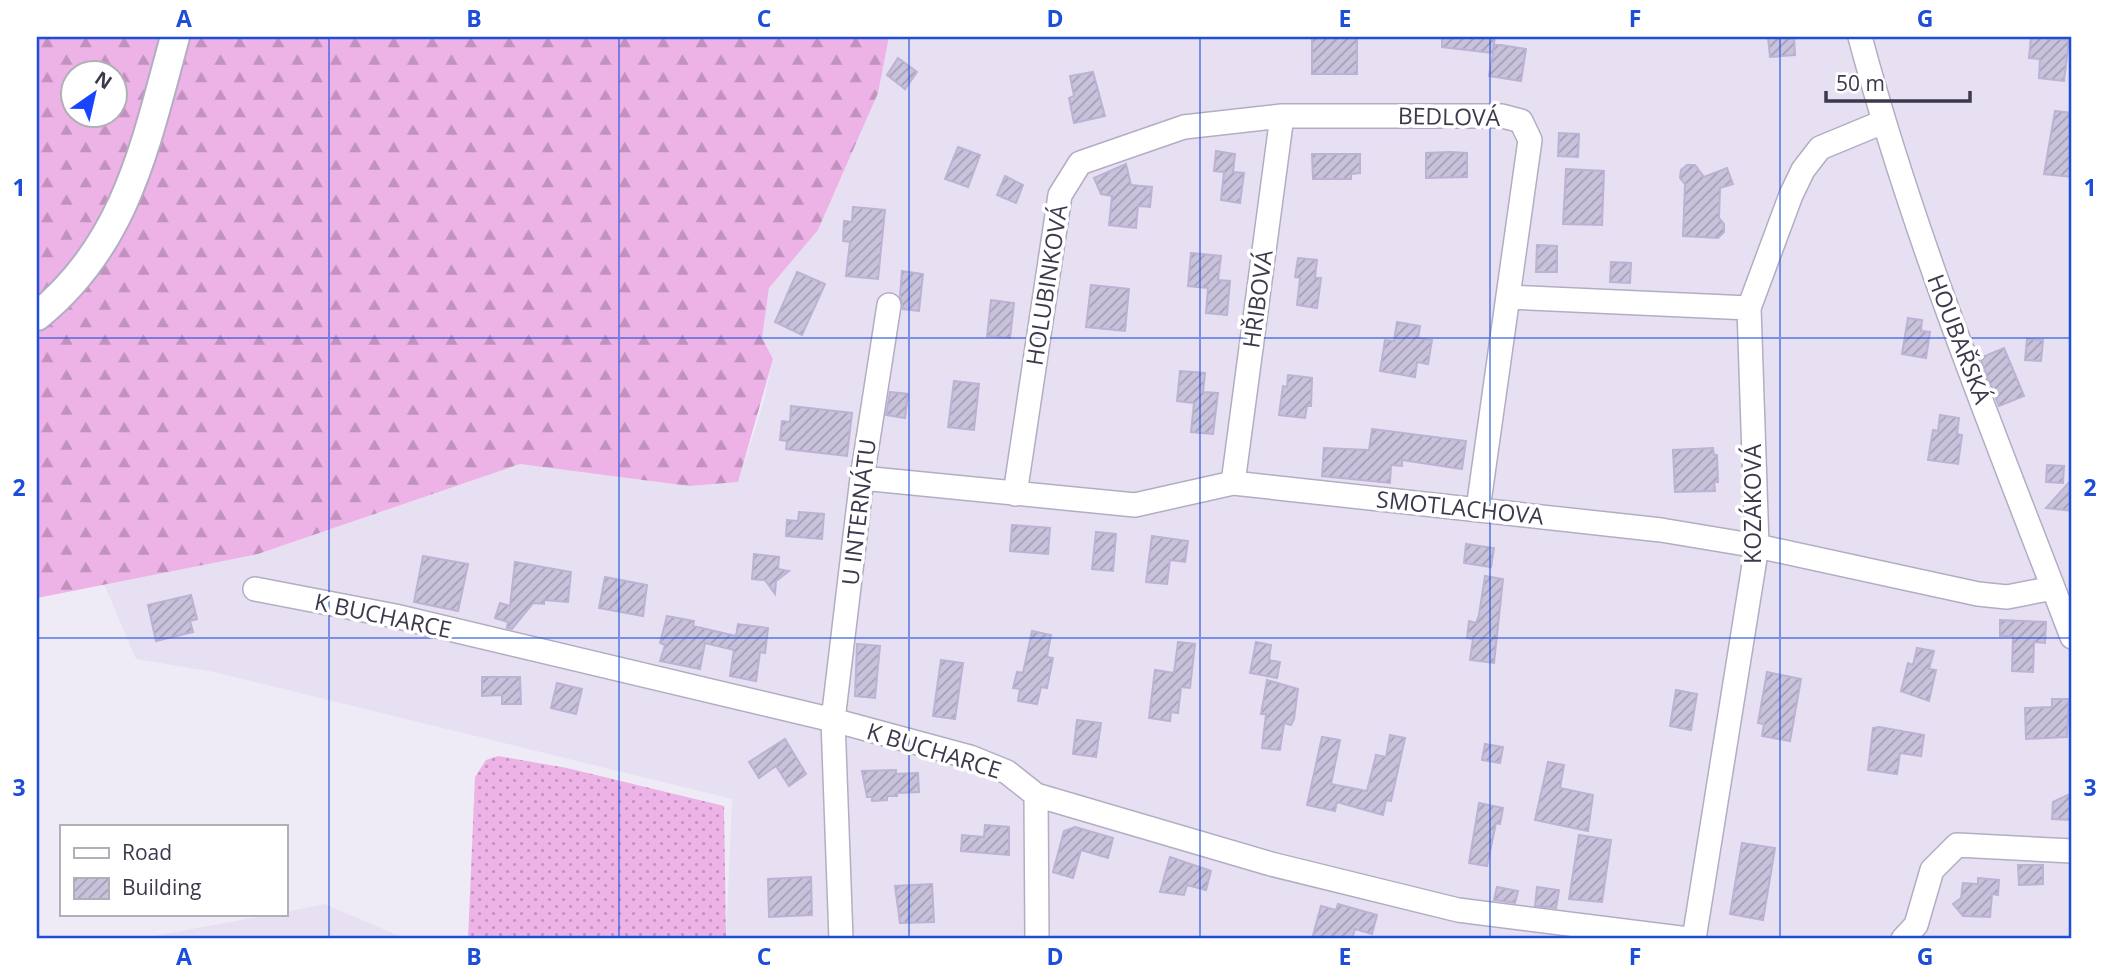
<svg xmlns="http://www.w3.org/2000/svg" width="2109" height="976" viewBox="0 0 2109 976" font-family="'Open Sans',sans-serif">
	<defs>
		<pattern id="grass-dots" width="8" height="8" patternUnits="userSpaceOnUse" patternTransform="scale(1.75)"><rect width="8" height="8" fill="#edb2e6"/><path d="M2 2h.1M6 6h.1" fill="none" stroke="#c192bd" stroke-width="1.8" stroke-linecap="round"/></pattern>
		<pattern id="forest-firs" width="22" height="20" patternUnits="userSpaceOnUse" patternTransform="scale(1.75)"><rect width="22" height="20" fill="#edb2e6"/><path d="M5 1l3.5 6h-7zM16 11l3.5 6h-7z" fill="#c192bd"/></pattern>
		<pattern id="building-hatch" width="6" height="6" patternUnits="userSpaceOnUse" patternTransform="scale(1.75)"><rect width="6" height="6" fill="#c9c2dc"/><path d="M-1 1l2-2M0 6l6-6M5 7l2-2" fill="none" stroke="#a49fb5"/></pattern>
	</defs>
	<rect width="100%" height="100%" fill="#efebf6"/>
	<path fill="#e6e0f2" d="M889,37H2072V939H726L732,799L214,672L136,659L104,584L258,554L520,464L689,486L738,482L763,404L773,359L762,338L769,288L818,230L878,93Z
		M325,904L406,939H137L269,915H285V912Z"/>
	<path fill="url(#grass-dots)" d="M498,756L567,768L724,806L726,939H468L475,777L486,760Z"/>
	<path fill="url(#forest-firs)" fill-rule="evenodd" d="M37,37H160C144,88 135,144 114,193C97,234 68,267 37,297ZM74,74H116V116H74Z
		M189,37H889L878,93L818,230L769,288L762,338L773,359L738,482L689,486L520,464L258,554L37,598V334C144,250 155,160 189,37Z"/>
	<path fill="url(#building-hatch)" stroke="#bcb2d4" stroke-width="2" d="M1312,37H1357V74H1312Z
		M1442,37H1495L1493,51L1494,44L1526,49L1521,81L1489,76L1493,53L1442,47Z
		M1768,37H1794L1795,55L1770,57Z
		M2031,37L2069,40L2064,81L2039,78L2040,59L2029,58Z
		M898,58L917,72L905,89L887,75Z
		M1093,72L1105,116L1074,123L1069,98L1074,96L1070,76Z
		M2055,111L2072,113V177L2044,174Z
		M1559,133L1579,134L1578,157L1558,156Z
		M958,147L980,155L968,187L945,179Z
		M1216,151L1235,154L1233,172L1244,173L1240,203L1221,200L1224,172L1214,171Z
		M1450,152L1467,153V177L1426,178V153Z
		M1312,154H1360V173L1351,174V179H1313Z
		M1126,164L1131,185L1152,187L1150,207L1138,206L1136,228L1109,225L1112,196L1101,194L1094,178Z
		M1687,165H1695L1704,177L1727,168L1733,184L1720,188L1719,218L1724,224V232L1718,238L1683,236L1685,184L1680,178L1681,170Z
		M1566,169L1604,171L1602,225L1563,224Z
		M1005,176L1023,185L1016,203L997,195Z
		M853,207L885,210L878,279L846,276L850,242L843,241L844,221L852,222Z
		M1537,245L1557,246V272H1536Z
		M1191,253L1221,256L1218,280L1230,281L1227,315L1206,313L1208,288L1188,286Z
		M1298,258L1317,260L1315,278H1321L1317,308L1297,305L1300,278L1295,277Z
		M1611,262L1631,263L1630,283L1610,282Z
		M902,271L923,274L919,311L903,309L900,296Z
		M797,272L825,284L802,335L775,322Z
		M1091,285L1129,289L1125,331L1086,327Z
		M991,300L1014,303L1010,338L987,336Z
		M1908,318L1922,320L1921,331L1930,332L1926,358L1902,354Z
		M1397,322L1420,326L1418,338L1432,340L1428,364L1417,362L1415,377L1380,371L1385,340L1394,341Z
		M2027,339L2043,340L2041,361L2025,360Z
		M2004,348L2024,396L1999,406L1980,358Z
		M1180,371L1205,373L1203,392L1218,393L1213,434L1191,432L1194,403L1177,401Z
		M1288,375L1312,378L1311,406H1307L1305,418L1279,415L1283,386L1287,387Z
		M954,381L979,384L974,430L948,427Z
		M890,392L908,394L905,418L886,415Z
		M791,406L852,413L847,456L786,449L787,441L780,440L782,421L790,422Z
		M1940,415L1959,418L1957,434L1962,435L1958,464L1928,460L1933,430L1938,431Z
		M1372,429L1466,441L1462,469L1402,460V466L1391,465L1390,483L1322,476L1324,448L1369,450Z
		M1713,448L1714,455H1717L1718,482H1714L1715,491L1675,492L1673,450Z
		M2047,465L2064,466L2063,483L2046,482Z
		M2072,479V511L2046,508Z
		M799,512L824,514L822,539L786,536L787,520L798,521Z
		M1012,525L1050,528L1048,554L1010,551Z
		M1096,532L1116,534L1113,571L1092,569Z
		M1152,536L1188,541L1185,562L1170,560L1167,584L1146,582Z
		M1466,544L1494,548L1491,567L1464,563Z
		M754,554L779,557L778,569L789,571L776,581L775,594L765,580L752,579Z
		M423,556L468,564L458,611L414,602Z
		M515,562L571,572L568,602L544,600V604L533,603L512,629L507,628L508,622L495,618L500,603L510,606Z
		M1485,576L1503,579L1494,663L1470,660L1473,639L1467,638L1469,621L1476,623L1479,615Z
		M605,577L647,585L643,616L599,608Z
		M191,595L197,619L190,621L193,632L156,641L148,605Z
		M667,616L694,621L693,626L736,636L738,624L768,628L765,653L760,652L756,681L730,676L734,650L705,643L700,669L660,661L665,645L660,643Z
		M2000,620L2046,622L2045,643L2034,642L2033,672L2012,671L2013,636H2000Z
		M1032,631L1051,635L1047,657L1053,658L1047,688L1041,687L1037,704L1018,701L1020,689L1013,688L1017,672L1023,673Z
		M1178,642L1195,644L1190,688L1181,687L1178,713L1171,712L1170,721L1149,718L1155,670L1174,673Z
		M1256,642L1271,645L1269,660L1280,662L1277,678L1250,673Z
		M857,644L880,646L875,698L855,696Z
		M1917,648L1934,651L1929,669L1936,670L1929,701L1901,691L1908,663L1913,665Z
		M941,660L963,663L955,719L933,716Z
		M1767,672L1801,679L1790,741L1762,736L1764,724L1758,723Z
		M482,677H520L521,704H502V695L482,696Z
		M1267,680L1298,689L1294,719L1291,725L1284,723L1280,750L1262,748L1266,714H1261Z
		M557,683L582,689L576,714L551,708Z
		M1676,690L1697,694L1691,730L1670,726Z
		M2052,699H2069L2067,737L2026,739L2025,708L2052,707Z
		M1077,720L1101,723L1096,757L1073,754Z
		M1879,727L1924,735L1921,756L1900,753L1897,774L1868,770L1873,728Z
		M1390,735L1405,738L1391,801L1386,800L1383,815L1337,802L1335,811L1307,805L1322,737L1340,740L1331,784L1367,791L1376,755L1386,757Z
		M785,739L806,774L789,786L776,766L759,778L749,762Z
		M1485,744L1503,747L1500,763L1482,760Z
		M1548,762L1564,765L1560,788L1593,795L1588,831L1535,820Z
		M896,770V774L918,773L919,792L897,793V796H887V800L872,801V797H867L862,771Z
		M2072,793V820L2052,819L2053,802Z
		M1479,803L1503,808L1500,824L1496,823L1487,866L1469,863Z
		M985,825L1009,827V855L961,851L962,835L984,837Z
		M1075,827L1113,838L1108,858L1081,850L1073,878L1053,872L1064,831Z
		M1579,835L1611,840L1602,902L1569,899Z
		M1742,843L1775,848L1763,920L1730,914Z
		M1170,857L1211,871L1206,890L1187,885L1184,895L1160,892Z
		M2018,865H2043V884L2019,885Z
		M811,877L812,915L769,917L768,879Z
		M1978,878L1999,880L1998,895L1992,894L1990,917L1963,916L1953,904L1961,898L1963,883L1978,884Z
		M932,884L934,922L900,923L895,886Z
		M1497,887L1518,891L1515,903L1494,900Z
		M1537,887L1559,890L1556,908L1535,906Z
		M1338,904L1377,915L1372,934L1355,929L1352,939H1312L1321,906L1336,910Z"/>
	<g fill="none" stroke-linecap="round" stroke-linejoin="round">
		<g stroke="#b3adc3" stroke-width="26">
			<path id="minor" d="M1860,37C1915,242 1996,438 2072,637
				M1509,297L1749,308
				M862,478L1135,505L1233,483L1661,530L1757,546L1978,594L2007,597L2053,588
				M1233,483L1282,116
				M1015,494L1060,195L1080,163L1184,127L1282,116H1502L1521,121L1530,140L1478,509
				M255,589L395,616L833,720L970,757L1007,772L1036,795L1271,864L1458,910L1688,939
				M1036,795L1037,939
				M841,939L833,720L862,478L889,305
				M1694,939L1757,546L1749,308L1791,195L1803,170L1820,148L1883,122
				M1903,939L1916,925L1932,870L1957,845L2072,851"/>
		</g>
		<g stroke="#b3adc3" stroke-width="32">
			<path id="tertiary" d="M37,316C127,244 146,142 175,37"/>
		</g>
		<use href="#minor" stroke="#fff" stroke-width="23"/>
		<use href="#tertiary" stroke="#fff" stroke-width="28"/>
	</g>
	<path fill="none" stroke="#1d4ed8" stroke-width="2" stroke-opacity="0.55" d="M329,37V939M619,37V939M909,37V939M1200,37V939M1490,37V939M1780,37V939M37,338H2072M37,638H2072"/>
	<g text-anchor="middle" stroke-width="7" stroke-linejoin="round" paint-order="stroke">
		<g font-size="23" fill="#3d384c" stroke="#fff">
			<text transform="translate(1449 117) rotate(1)" y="8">BEDLOVÁ</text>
			<text transform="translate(1047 285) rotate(-81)" y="8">HOLUBINKOVÁ</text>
			<text transform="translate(1258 299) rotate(-82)" y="8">HŘIBOVÁ</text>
			<text transform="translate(1959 339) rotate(69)" y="8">HOUBAŘSKÁ</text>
			<text transform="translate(1753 504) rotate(-90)" y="8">KOZÁKOVÁ</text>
			<text transform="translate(1460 508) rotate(6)" y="8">SMOTLACHOVA</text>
			<text transform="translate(859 512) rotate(-83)" y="8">U INTERNÁTU</text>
			<text transform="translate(383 616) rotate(12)" y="8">K BUCHARCE</text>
			<text transform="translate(934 751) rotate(17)" y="8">K BUCHARCE</text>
		</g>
	</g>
	<rect width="2109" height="976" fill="none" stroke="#ffffff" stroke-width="77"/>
	<rect x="60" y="825" width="228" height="91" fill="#ffffff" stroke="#b1afb7" stroke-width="2"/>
	<rect x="74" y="848" width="35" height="10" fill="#ffffff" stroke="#b1afb7" stroke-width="2"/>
	<text x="122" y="860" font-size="21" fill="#3d384c">Road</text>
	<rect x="74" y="878" width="35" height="21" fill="url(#building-hatch)" stroke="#b1afb7" stroke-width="2"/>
	<text x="122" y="895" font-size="21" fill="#3d384c">Building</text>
	<g transform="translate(94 94) rotate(34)"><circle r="33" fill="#ffffff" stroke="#b1afb7" stroke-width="2"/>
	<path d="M0-5L12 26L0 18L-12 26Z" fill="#1944ff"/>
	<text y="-10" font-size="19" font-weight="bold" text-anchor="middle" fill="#3d384c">N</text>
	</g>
	<path d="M1826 91v10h144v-10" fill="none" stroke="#3d384c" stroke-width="3.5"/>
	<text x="1836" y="91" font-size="21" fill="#3d384c" stroke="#ffffff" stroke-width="5" paint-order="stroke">50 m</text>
	<rect x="38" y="38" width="2032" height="899" fill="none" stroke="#1d4ed8" stroke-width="2.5"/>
	<g font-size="23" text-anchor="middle" font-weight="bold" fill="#1d4ed8">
		<text x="184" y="27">A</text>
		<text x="474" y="27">B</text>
		<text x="764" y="27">C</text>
		<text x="1055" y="27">D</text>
		<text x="1345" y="27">E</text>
		<text x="1635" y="27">F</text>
		<text x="1925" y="27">G</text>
		<text x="19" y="196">1</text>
		<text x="2090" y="196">1</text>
		<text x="19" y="496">2</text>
		<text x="2090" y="496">2</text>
		<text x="19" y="796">3</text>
		<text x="2090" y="796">3</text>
		<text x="184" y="965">A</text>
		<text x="474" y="965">B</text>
		<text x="764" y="965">C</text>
		<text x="1055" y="965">D</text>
		<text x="1345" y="965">E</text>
		<text x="1635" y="965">F</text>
		<text x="1925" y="965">G</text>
	</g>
</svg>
